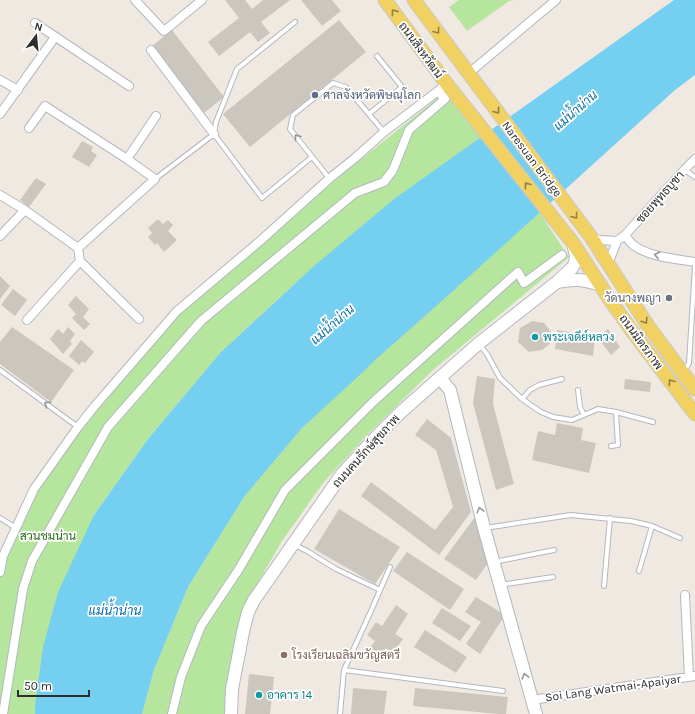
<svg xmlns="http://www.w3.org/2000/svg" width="695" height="714" viewBox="0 0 695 714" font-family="Karla,Sarabun,sans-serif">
	<rect width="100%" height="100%" fill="#efe9e1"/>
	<path fill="#b6e59e" d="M459,0H515L509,1L467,31L449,7Z
		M446,91L480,138L289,289L221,352L148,439L94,515L35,706V714H0V572L38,483L78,427L177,311L260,241Z
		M535,206L569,257L433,370L367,435L323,483L282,541L244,606L227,714H142L154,670L188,587L244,497L311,417Z"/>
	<path fill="#75cff0" d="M674,0H695V75L675,90L453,291L356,377L374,362L302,428L244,497L188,587L154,670L142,714H35V706L43,647L58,592L94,515L148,439L221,352L313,267L394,199Z"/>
	<path fill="#cbc7bf" d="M225,0H245L252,9L263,0H290L261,22L270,33L258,42L250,32L219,56L208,42L239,18Z
		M301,0H332L341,11L322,26Z
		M339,20L366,52L250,147L223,114Z
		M172,30L224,97L204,113L152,46Z
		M82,141L93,147L91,151L97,155L89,167L72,157Z
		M36,178L46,184L29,207L20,200Z
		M158,219L163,224L168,220L173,225L168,231L177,240L164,252L157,243L155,245L148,237L152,233L148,228Z
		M0,276L10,286L0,299Z
		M13,289L27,300L15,316L1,305Z
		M76,296L89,309L83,317L90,324L84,330L72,318L76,314L68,305Z
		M532,321L544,323L552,333L551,343L542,350L529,352L518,342L520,328Z
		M12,327L74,370L51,402L0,364V342Z
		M68,327L75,334L70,341L72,344L63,354L50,339L58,329L63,334Z
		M608,329L620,347L611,355L598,338Z
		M557,330L595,336L593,356L555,349Z
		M81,340L94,352L85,363L82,361L79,365L69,356Z
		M477,376L495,379L493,404L514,484L496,490L473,403Z
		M625,379L651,382L650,392L624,389Z
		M427,419L451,438L471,512L439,555L361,496L371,482L435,530L453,507L436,450L415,435Z
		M557,423L583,428L581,440L596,443L589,473L532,460L538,431L555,435Z
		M339,509L400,547L375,584L314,549Z
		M478,513L490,560L476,580L444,559Z
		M407,552L464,589L450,610L393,571Z
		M476,597L505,615L480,654L466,644L481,622L465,612Z
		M396,605L408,614L395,634L403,639L393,653L386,648L376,664L364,656L375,641L367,635L376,622L382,626Z
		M442,608L471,626L460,641L432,623Z
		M425,630L467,657L456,673L414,647Z
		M249,674L274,677L270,714H245Z
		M353,688L387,691L384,714H351Z
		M415,688L508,697L506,714H498L413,706Z"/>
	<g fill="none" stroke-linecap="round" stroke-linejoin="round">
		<g stroke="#b4b7c1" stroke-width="6">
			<path id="lane" d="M369,114L402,87L377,56
				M214,134L262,198L312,157
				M685,170L695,177
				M329,178L290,129L293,115L333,83L346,87L384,132
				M155,179L214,134L216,122L237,69L295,22
				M479,344L487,354L500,378L522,399L541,412L553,417L572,420L598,409L616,412L618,445L611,446
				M0,370L78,427
				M684,372L689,363L695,266
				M578,390L580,407L584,415
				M522,399L530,390L539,385L562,379
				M616,412L653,422
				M0,518L16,528
				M485,528L571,515L631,521L652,526L680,538
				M295,545L307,551L336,569L380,590
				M494,562L554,550
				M639,571L652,526
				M500,585L553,577
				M604,586L610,518
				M344,670L503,691
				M340,714L344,670L371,611L390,567"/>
		</g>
		<g stroke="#b4b7c1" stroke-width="10">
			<path id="street" d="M135,0L164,31L202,0
				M35,23L129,86
				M151,50L214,134
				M469,73L556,0
				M0,80L18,90
				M0,114L55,37
				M29,128L45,106L127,159L155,179L78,248
				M127,159L156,116
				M0,195L25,210L78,248L80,261L139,319
				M625,235C627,238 630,242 633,245C649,257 676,259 695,262
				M0,236L25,210
				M592,238L600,240L617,241L608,264
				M617,241L625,235L684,170L695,159
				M27,320L80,261
				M0,572L3,556L34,489L78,427L94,407L177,311L260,241L330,178L355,158L384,132L438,91L442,87
				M685,595L689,677
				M532,700L695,676
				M3,714L23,589L32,561L108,427L201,321L355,193L384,182L393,170L409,130L445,99L438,91
				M172,714L181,677L201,626L239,569L285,490L373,402L518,272L524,283L562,255"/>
		</g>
		<g stroke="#b4b7c1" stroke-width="14">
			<path id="secondary" d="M558,282C577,278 583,280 601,285
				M440,378L450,390L484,528L536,714
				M231,714L232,689L243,632L248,612L254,600L342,474L375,438L401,412L478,344L557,282L572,268L575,263L576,256L573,243"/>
		</g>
		<g stroke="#c9c9c9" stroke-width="15">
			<path id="primary" d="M385,0L446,83L573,243L610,300L635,335L695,414
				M414,0L591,237L648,326L695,389"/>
		</g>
		<use href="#lane" stroke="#fff" stroke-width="4"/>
		<use href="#street" stroke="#fff" stroke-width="8"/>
		<use href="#secondary" stroke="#fff" stroke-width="12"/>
		<use href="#primary" stroke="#f2d163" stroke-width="13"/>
	</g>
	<defs><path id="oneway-chevron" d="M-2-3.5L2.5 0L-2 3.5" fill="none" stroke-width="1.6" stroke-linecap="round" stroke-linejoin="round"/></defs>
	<g stroke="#908048">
		<use href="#oneway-chevron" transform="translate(394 12) rotate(-126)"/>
		<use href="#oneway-chevron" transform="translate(437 31) rotate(53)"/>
		<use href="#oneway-chevron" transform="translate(497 111) rotate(53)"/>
		<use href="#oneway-chevron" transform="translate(527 185) rotate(-128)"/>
		<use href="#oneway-chevron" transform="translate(575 216) rotate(53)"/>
		<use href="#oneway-chevron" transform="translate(645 321) rotate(57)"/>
		<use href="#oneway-chevron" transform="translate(671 382) rotate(-127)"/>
	</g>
	<g stroke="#969696">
		<use href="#oneway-chevron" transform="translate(297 137) rotate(-128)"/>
		<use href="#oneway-chevron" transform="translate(657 255) rotate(-167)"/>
		<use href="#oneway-chevron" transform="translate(47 404) rotate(-144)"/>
		<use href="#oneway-chevron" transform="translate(480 510) rotate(-104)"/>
		<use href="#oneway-chevron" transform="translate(525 676) rotate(-105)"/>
	</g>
	<circle fill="#5c6f8a" stroke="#fff" stroke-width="1.5" cx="315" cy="95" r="4"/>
	<circle fill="#6b7280" stroke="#fff" stroke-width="1.5" cx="669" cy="298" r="4"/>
	<g fill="#0f9aa8" stroke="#fff" stroke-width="1.5">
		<circle cx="535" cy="337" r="4"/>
		<circle cx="259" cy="695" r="4"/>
	</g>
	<circle fill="#8d6e63" stroke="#fff" stroke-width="1.5" cx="284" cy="655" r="4"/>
	<g text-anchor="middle" stroke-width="3.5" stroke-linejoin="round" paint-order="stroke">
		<g font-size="12" fill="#2e2e2e" stroke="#fff">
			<text transform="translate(421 50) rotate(54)" y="4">ถนนสิงหวัฒน์</text>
			<text transform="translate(532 159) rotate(53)" y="4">Naresuan Bridge</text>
			<text transform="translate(660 197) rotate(-48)" y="4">ซอยพุทธบูชา</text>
			<text transform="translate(641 342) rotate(54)" y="4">ถนนมิตรภาพ</text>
			<text transform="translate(366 451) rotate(-48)" y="4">ถนนคนรักษ์สุขภาพ</text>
			<text transform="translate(613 688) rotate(-8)" y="4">Soi Lang Watmai-Apaiyar</text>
		</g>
		<g font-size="12" fill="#4e5e75" stroke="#fff" text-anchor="start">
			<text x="323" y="99">ศาลจังหวัดพิษณุโลก</text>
		</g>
		<g font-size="12" fill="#5b616d" stroke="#fff" text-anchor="end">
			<text x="661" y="302">วัดนางพญา</text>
		</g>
		<g font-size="12" fill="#0d838f" stroke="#fff" text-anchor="start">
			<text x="543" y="341">พระเจดีย์หลวง</text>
			<text x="267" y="699">อาคาร 14</text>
		</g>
		<g font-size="12" fill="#2c6e1b" stroke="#fff">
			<text x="48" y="540">สวนชมน่าน</text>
		</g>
		<g font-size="12" fill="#785e54" stroke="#fff" text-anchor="start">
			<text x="292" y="659">โรงเรียนเฉลิมขวัญสตรี</text>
		</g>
		<g font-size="13" font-style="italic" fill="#0d6fa3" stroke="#fff">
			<text transform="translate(575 110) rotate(-41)" y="5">แม่น้ำน่าน</text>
			<text transform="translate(332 324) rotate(-41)" y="5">แม่น้ำน่าน</text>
			<text x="115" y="615">แม่น้ำน่าน</text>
		</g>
	</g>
	<g transform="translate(36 36) rotate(16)" stroke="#ffffff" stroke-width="3" paint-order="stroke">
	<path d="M0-3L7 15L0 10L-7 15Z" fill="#2e2e2e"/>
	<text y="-6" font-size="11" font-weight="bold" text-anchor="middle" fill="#2e2e2e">N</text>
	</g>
	<path d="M18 690v6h71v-6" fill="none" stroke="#2e2e2e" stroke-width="2"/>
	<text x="24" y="690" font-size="12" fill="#2e2e2e" stroke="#ffffff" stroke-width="3" paint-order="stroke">50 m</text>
</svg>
